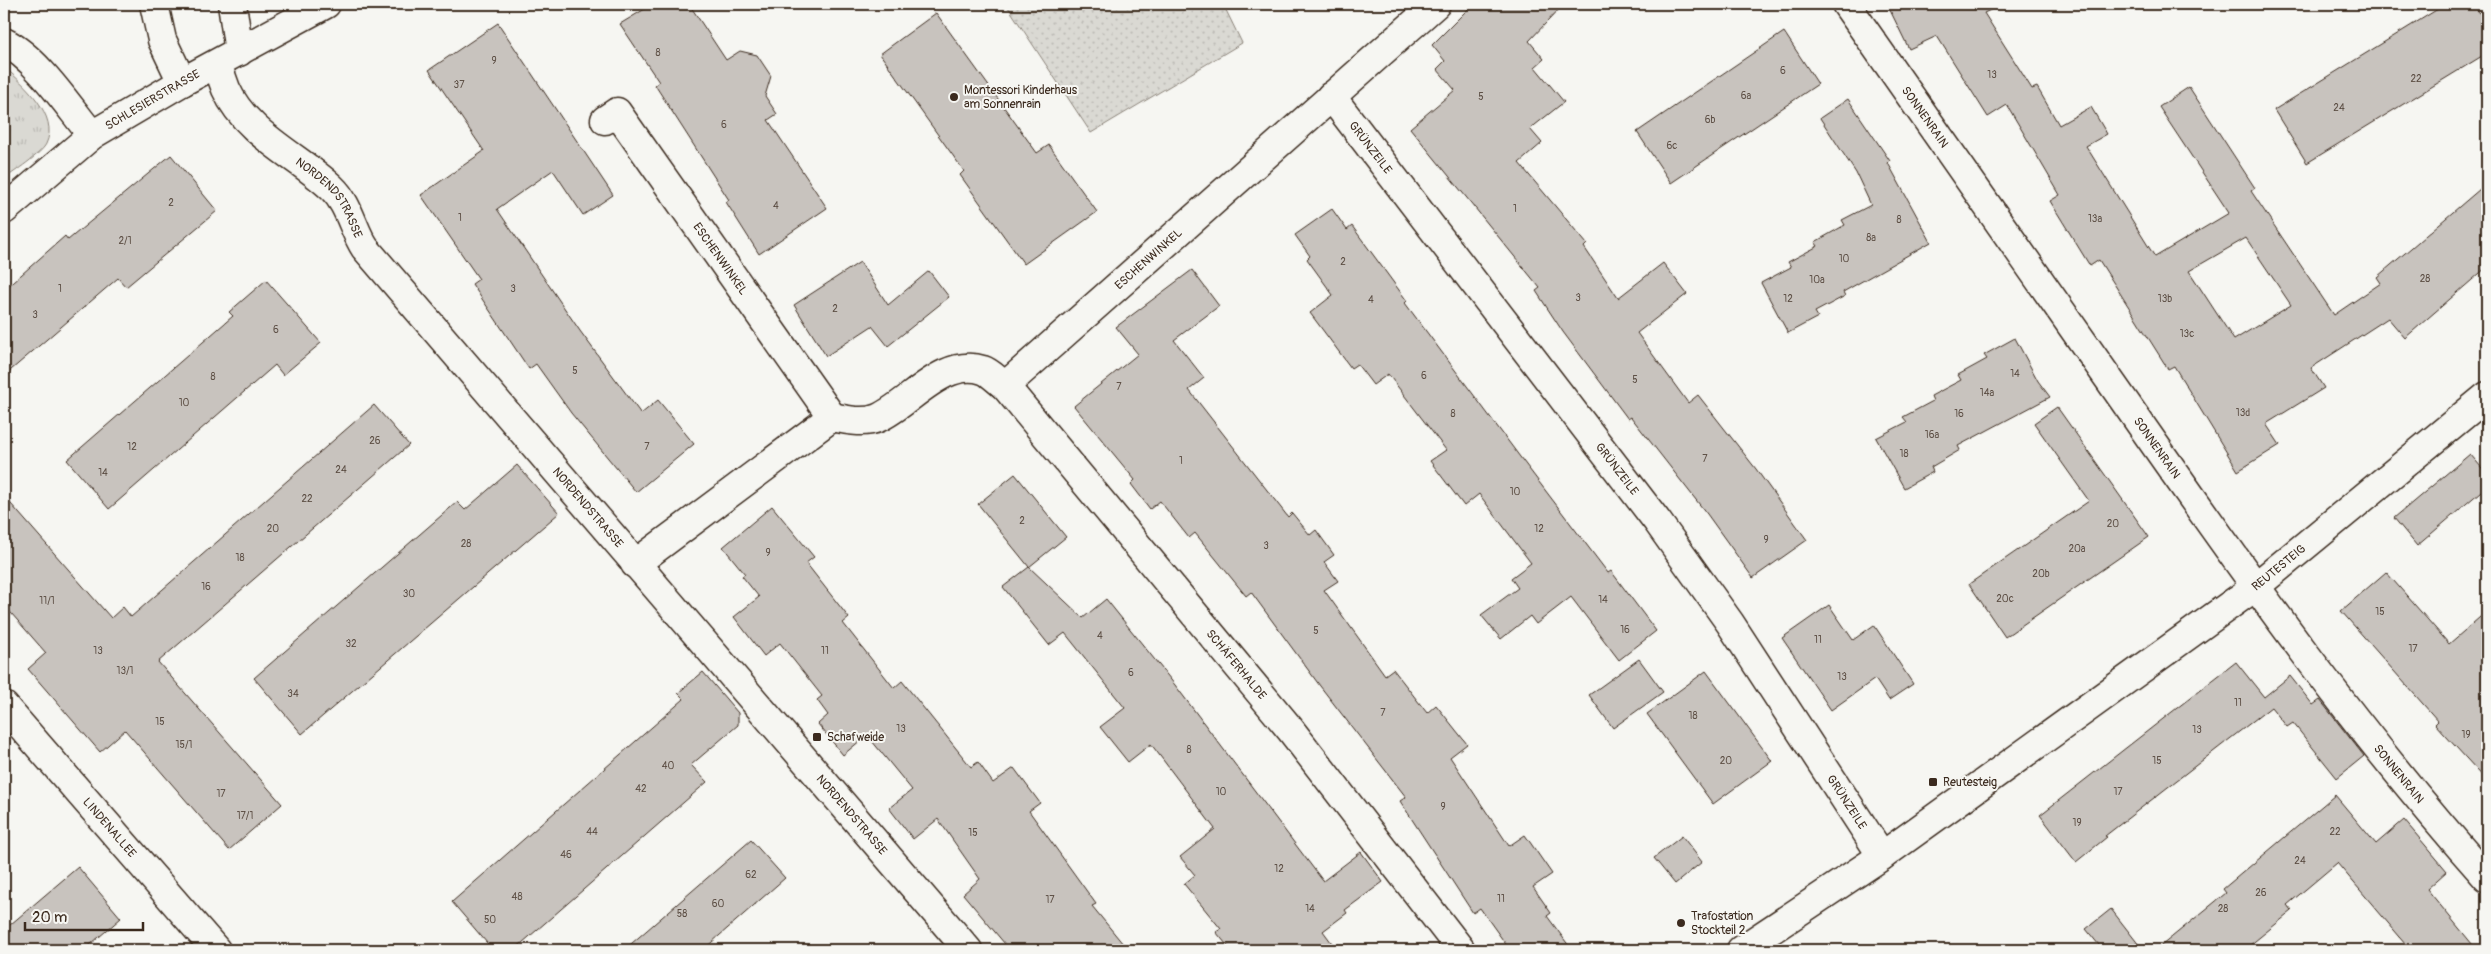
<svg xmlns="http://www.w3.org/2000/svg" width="2491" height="954" viewBox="0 0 2491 954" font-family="Pangolin,sans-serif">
	<defs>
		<pattern id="grass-tufts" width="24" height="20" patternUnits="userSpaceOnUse" patternTransform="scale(1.25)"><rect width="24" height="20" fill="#dad9d3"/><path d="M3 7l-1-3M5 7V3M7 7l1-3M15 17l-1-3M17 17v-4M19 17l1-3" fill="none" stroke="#bcbab5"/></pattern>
		<pattern id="park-dots" width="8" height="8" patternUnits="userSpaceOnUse" patternTransform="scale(1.25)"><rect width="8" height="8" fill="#dad9d3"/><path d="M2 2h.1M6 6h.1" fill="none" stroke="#bcbab5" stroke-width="1.8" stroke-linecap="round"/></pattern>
	</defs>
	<rect width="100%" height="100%" fill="#f6f6f2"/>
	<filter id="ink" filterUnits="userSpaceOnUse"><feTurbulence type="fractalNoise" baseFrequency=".02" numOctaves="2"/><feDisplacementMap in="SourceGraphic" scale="10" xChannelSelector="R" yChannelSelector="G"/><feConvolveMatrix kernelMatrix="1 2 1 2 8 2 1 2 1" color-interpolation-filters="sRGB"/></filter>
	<g filter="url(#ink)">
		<path fill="url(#grass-tufts)" stroke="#8a8278" d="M4,67C23,83 60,116 46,144C41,154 14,172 4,179Z"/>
		<path fill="url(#park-dots)" stroke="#8a8278" d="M1006,4H1223L1242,43L1091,133Z"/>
		<path fill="#c8c3be" stroke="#3b2a1e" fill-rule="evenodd" d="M653,4H689L726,60L740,51L757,55L771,76L765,96L777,114L768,120L827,208L759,254L726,202L729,200L655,85L659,82L620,24Z
			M1473,4H1564L1529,41L1544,59L1535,67L1564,102L1530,129L1542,143L1519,163L1587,244L1584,247L1618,298L1663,263L1687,294L1637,333L1688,403L1698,395L1756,469L1807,540L1753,578L1707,514L1631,417L1628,419L1563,332L1536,291L1540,288L1410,128L1455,90L1437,69L1445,61L1432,45Z
			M1887,4H2003L1984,13L2032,89L2037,87L2059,125L2091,107L2107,134L2086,146L2155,257L2229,213L2159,107L2189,87L2255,188L2251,191L2334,315L2381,283L2377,277L2487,183V267L2405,338L2388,318L2311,368L2324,388L2266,424L2280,445L2238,471L2174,366L2168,369L2099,260L2090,266L2050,201L2060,195L2007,105L1988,117L1937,36L1909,49ZM2246,238L2291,305L2234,340L2189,271Z
			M2446,4H2474L2487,25V53L2307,163L2274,110Z
			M936,13L1037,153L1049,145L1097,212L1024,264L960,175L964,171L880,54Z
			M498,23L613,195L583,215L553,170L497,209L580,331L641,414L658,400L694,444L636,492L571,413L536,364L529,369L472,284L479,279L421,195L484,151L429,70Z
			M1784,32L1818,84L1671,183L1637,132Z
			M1848,99L1890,161L1888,163L1931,242L1843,292L1845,296L1815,312L1818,317L1788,333L1761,283L1791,267L1788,262L1818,246L1815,242L1845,225L1842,220L1871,205L1856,173L1820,118Z
			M171,155L217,211L126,287L118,278L4,376V290L65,236L68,240Z
			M1332,209L1347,230L1352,226L1407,301L1405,303L1523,461L1608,573L1611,571L1656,631L1619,660L1571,597L1536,624L1530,616L1501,639L1481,615L1518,588L1511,578L1531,563L1479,494L1464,506L1430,461L1446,450L1388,374L1373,385L1357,364L1351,368L1310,313L1333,295L1307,259L1310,256L1295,235Z
			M860,262L888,305L929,271L949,297L888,346L872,326L826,356L794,305Z
			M1192,270L1219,306L1174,340L1204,378L1189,390L1288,517L1292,513L1310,535L1316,530L1334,555L1324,562L1338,581L1324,590L1385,675L1393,669L1427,713L1436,705L1467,744L1450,757L1509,846L1525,835L1552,874L1533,887L1551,913L1547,916L1572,950H1510L1480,908L1473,913L1400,801L1406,797L1320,686L1251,592L1246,596L1195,533L1189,538L1160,501L1150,509L1131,484L1135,480L1074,406L1138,354L1116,327Z
			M266,280L321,343L283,375L275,365L109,509L67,460L233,316L229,312Z
			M2015,338L2038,381L2050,397L1958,446L1960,450L1931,467L1933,472L1904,488L1876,438L1907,422L1903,417L1933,401L1931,396L1961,380L1958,375L1987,359L1984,355Z
			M374,405L409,445L158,662L282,804L229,850L125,730L100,752L28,669L46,653L4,605V496L111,618L123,607L131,617Z
			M2057,407L2149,537L2005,637L1969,584L2089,501L2034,423Z
			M2470,454L2487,474V486L2417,546L2394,518Z
			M517,465L559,513L302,734L254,678L457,502L465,510Z
			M1015,474L1066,537L1029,567L978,504Z
			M772,506L814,557L806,563L849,618L843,623L894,688L902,681L971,767L978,762L993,783L1014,768L1040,803L1029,811L1096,904L1092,906L1128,950H1010L963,894L980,879L938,819L913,839L889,808L912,790L867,735L843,755L818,724L828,715L817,700L822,696L780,643L764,656L734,617L759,597L742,576L745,574L723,547Z
			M1029,567L1083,618L1106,599L1175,685L1323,881L1361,852L1383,882L1345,910L1347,913L1323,931L1337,950H1231L1216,932L1221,929L1184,884L1195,875L1180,857L1215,829L1151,744L1128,762L1100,727L1125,708L1065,633L1049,645L1003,587Z
			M2386,572L2449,644L2487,611V781L2435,724L2438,721L2341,611Z
			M1829,605L1853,640L1874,625L1913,684L1889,700L1875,679L1831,710L1782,638Z
			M1639,659L1663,692L1613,728L1589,695Z
			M2236,662L2264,697L2290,676L2313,705L2320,700L2364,756L2337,778L2293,723L2287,727L2271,707L2105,836L2107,837L2076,862L2040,815Z
			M1706,671L1772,761L1713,804L1647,714Z
			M703,672L738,713V725L691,765L707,782L514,950H493L452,902L684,699L678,693Z
			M2335,795L2376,844L2404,820L2447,871L2427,889L2477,950H2411L2337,863L2287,905L2292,911L2244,950H2156L2226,893L2223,889Z
			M1682,836L1702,862L1675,884L1654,858Z
			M751,840L785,878L703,950H624Z
			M78,867L121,918L84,950H4V930Z
			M2111,909L2143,950H2103L2086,929Z"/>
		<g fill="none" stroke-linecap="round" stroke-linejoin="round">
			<g stroke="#3b2a1e" stroke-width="31">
				<g id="minor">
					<path d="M154,4L162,40L182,82"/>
					<path d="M232,4L239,52"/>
					<path id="s1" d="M1846,4C1942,141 2038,278 2134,415C2245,574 2358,733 2487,878"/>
					<path id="s2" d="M4,42C37,58 68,106 92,135L182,82L326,4"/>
					<path id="s3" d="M217,64C220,72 223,81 226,89C246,134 298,156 332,188C349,204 353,230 365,248L968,950"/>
					<path id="s4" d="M1331,96L1657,521L1730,623L1882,856"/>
					<path id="s5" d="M605,120L617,112L832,417"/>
					<path d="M4,210L92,135"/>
					<path id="s6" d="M1005,386L1290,729L1461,950"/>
					<path id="s7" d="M635,564L832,417C846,420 864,424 878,418C910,404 943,357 983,370C990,372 998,381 1005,386L1436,4"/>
					<path id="s8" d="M4,706L216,950"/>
					<path id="s9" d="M1741,950L1882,856L2255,587L2487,396"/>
				</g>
			</g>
			<use href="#minor" stroke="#f6f6f2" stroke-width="28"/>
		</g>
	</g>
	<g fill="#3b2a1e" stroke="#f6f6f2" stroke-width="2">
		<circle cx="954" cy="97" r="5"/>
		<rect x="812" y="732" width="10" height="10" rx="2.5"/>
		<rect x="1928" y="777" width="10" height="10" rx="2.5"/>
		<circle cx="1681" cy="923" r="5"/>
	</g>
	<g text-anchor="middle" stroke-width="4" stroke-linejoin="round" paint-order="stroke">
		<g font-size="10" fill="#5e5046">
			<text x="658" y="56">8</text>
			<text x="494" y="64">9</text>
			<text x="1783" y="74">6</text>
			<text x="1992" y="78">13</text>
			<text x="2416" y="82">22</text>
			<text x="459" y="88">37</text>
			<text x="1746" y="99">6a</text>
			<text x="1481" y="100">5</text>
			<text x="2339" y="111">24</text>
			<text x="1710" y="123">6b</text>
			<text x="724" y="128">6</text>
			<text x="1672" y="149">6c</text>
			<text x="171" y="206">2</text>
			<text x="776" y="209">4</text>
			<text x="1515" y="212">1</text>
			<text x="460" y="221">1</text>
			<text x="2095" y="222">13a</text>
			<text x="1899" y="223">8</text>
			<text x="1871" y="241">8a</text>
			<text x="125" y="244">2/1</text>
			<text x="1844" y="262">10</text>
			<text x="1343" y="265">2</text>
			<text x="2425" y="282">28</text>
			<text x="1817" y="283">10a</text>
			<text x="60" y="292">1</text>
			<text x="513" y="292">3</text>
			<text x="1578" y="301">3</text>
			<text x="1788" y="302">12</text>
			<text x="2165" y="302">13b</text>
			<text x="1371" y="303">4</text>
			<text x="835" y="312">2</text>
			<text x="35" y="318">3</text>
			<text x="276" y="333">6</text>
			<text x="2187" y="337">13c</text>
			<text x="575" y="374">5</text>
			<text x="2015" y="377">14</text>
			<text x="1424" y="379">6</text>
			<text x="213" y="380">8</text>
			<text x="1635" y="383">5</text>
			<text x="1119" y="390">7</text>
			<text x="1987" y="396">14a</text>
			<text x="184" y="406">10</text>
			<text x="2243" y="416">13d</text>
			<text x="1453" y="417">8</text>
			<text x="1959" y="417">16</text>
			<text x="1932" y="438">16a</text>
			<text x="375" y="444">26</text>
			<text x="132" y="450">12</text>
			<text x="647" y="450">7</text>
			<text x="1904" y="457">18</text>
			<text x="1705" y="462">7</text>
			<text x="1181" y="464">1</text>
			<text x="341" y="473">24</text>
			<text x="103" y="476">14</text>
			<text x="1515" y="495">10</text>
			<text x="307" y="502">22</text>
			<text x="1022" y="524">2</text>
			<text x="2113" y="527">20</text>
			<text x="273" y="532">20</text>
			<text x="1539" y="532">12</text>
			<text x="1766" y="543">9</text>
			<text x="466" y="547">28</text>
			<text x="1266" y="549">3</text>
			<text x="2077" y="552">20a</text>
			<text x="768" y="556">9</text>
			<text x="240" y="561">18</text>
			<text x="2041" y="577">20b</text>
			<text x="206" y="590">16</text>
			<text x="409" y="597">30</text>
			<text x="2005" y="602">20c</text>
			<text x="1603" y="603">14</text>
			<text x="47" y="604">11/1</text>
			<text x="2380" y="615">15</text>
			<text x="1625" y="633">16</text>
			<text x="1316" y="634">5</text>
			<text x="1100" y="639">4</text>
			<text x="1818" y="643">11</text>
			<text x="351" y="647">32</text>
			<text x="2413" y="652">17</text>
			<text x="98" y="654">13</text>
			<text x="825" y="654">11</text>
			<text x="125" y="674">13/1</text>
			<text x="1131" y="676">6</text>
			<text x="1842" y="680">13</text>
			<text x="293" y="697">34</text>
			<text x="2238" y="706">11</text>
			<text x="1383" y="716">7</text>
			<text x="1693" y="719">18</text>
			<text x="160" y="725">15</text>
			<text x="901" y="732">13</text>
			<text x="2197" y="733">13</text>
			<text x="2466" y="738">19</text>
			<text x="184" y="748">15/1</text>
			<text x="1189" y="753">8</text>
			<text x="1726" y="764">20</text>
			<text x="2157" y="764">15</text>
			<text x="668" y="769">40</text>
			<text x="641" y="792">42</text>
			<text x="1221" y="795">10</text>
			<text x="2118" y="795">17</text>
			<text x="221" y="797">17</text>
			<text x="1443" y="810">9</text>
			<text x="245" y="819">17/1</text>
			<text x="2077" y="826">19</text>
			<text x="592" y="835">44</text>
			<text x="2335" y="835">22</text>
			<text x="973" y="836">15</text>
			<text x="566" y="858">46</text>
			<text x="2300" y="864">24</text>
			<text x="1279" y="872">12</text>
			<text x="751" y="878">62</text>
			<text x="2261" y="896">26</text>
			<text x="517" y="900">48</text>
			<text x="1501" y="902">11</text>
			<text x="1050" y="903">17</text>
			<text x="718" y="907">60</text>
			<text x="1310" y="912">14</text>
			<text x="2223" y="912">28</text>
			<text x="682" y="917">58</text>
			<text x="490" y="923">50</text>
		</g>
		<g font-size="12" fill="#3b2a1e" stroke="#f6f6f2" text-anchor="start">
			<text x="964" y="94">Montessori Kinderhaus<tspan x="964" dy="14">am Sonnenrain</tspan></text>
			<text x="827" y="741">Schafweide</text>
			<text x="1943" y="786">Reutesteig</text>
			<text x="1691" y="920">Trafostation<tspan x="1691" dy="14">Stockteil 2</tspan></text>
		</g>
		<g font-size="12" fill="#3b2a1e" stroke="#f6f6f2">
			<text dy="4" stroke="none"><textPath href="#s2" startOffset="199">SCHLESIERSTRASSE</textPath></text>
			<text dy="4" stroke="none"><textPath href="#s1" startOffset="138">SONNENRAIN</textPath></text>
			<text dy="4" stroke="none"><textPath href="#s4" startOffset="65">GRÜNZEILE</textPath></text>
			<text dy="4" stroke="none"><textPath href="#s3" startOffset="179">NORDENDSTRASSE</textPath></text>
			<text dy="4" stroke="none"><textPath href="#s5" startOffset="194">ESCHENWINKEL</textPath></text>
			<text dy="4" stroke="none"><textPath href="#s7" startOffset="631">ESCHENWINKEL</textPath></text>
			<text dy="4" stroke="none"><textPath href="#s1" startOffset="542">SONNENRAIN</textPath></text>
			<text dy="4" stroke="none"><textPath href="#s4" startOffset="470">GRÜNZEILE</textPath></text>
			<text dy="4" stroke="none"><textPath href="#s3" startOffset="584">NORDENDSTRASSE</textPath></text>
			<text dy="4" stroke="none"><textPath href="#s9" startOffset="660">REUTESTEIG</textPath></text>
			<text dy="4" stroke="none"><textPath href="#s6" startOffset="362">SCHÄFERHALDE</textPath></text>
			<text dy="4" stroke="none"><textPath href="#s1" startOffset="948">SONNENRAIN</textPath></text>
			<text dy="4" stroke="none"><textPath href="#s4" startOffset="875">GRÜNZEILE</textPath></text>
			<text dy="4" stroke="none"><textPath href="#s3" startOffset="989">NORDENDSTRASSE</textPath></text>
			<text dy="4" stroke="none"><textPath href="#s8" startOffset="161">LINDENALLEE</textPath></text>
		</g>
	</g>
	<rect width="2491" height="954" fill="none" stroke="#f6f6f2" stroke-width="20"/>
	<rect x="10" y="10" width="2471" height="934" fill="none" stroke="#3b2a1e" stroke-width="2" filter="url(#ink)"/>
	<path d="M25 922v8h118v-8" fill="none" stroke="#3b2a1e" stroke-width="2.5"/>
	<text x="32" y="922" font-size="15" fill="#3b2a1e" stroke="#f6f6f2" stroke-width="4" paint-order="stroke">20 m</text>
</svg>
